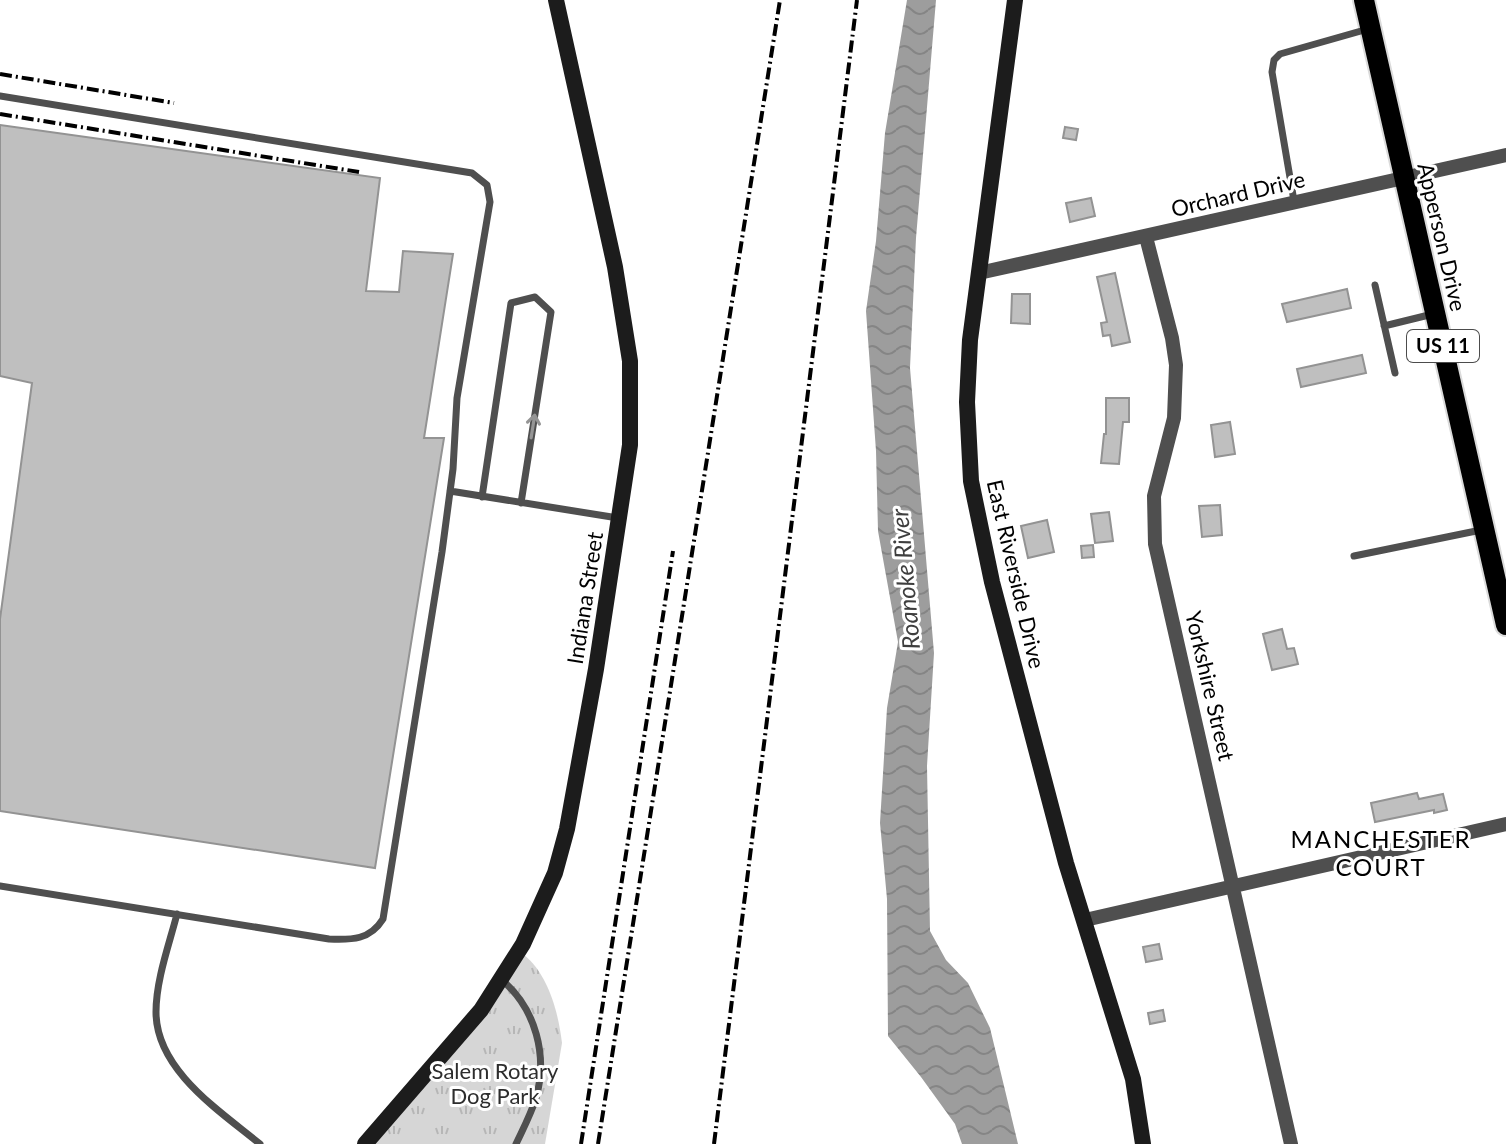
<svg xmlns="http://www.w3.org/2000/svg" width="1506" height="1144" viewBox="0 0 1506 1144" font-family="Lato,sans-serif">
	<defs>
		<pattern id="park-tufts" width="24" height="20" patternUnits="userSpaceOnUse" patternTransform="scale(2)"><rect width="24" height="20" fill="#d6d6d6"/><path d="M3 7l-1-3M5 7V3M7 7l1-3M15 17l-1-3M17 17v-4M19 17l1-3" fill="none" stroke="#b6b6b6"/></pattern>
		<pattern id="water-waves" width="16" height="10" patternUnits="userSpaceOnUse" patternTransform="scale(2)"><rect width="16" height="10" fill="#9d9d9d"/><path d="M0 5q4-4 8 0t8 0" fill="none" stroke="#858585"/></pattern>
	</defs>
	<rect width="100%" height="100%" fill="#fff"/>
	<path fill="url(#park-tufts)" d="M519,951C547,970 558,1010 562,1043L545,1144H365Z"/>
	<path fill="url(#water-waves)" d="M907,0H936L916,238L910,368L934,653L927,766L930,931L946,960L968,983L990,1028L1018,1144H962L955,1124L921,1077L888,1036L887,899L880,823L887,708L898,642L878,531L876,451L866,311L876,241L885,133Z"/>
	<path fill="#bfbfbf" stroke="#939393" stroke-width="2" d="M0,125L380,178L366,291L399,292L403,251L453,254L424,438H444L375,868L0,811V619L32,383L0,376Z
		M1065,127L1078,129L1076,140L1063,138Z
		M1091,198L1095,216L1070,222L1066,203Z
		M1115,273L1130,342L1112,346L1110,335L1103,336L1101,323L1107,322L1097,277Z
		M1347,289L1351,308L1287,322L1282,304Z
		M1012,294H1030V324L1011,323Z
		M1362,355L1366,373L1301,387L1297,369Z
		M1106,398H1129V422H1123L1119,464L1101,463L1104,434H1106Z
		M1230,422L1235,454L1215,457L1211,425Z
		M1220,505L1222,535L1202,537L1199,506Z
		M1109,512L1113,541L1095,543L1091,514Z
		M1047,520L1054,552L1028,558L1021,526Z
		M1093,545L1094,557L1082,558L1081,546Z
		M1282,629L1287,649L1294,648L1298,664L1272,670L1263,634Z
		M1417,793L1419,799L1443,794L1447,810L1434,813V810L1375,822L1371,803Z
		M1159,944L1162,959L1146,962L1143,947Z
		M1163,1010L1165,1021L1150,1024L1148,1013Z"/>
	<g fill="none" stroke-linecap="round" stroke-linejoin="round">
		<g stroke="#dbdbdb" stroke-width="24">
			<path id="primary" d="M1364,0L1506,625"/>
		</g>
		<path stroke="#4f4f4f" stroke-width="7" d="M0,96L472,173L487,185L490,202L457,398L453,469L442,552L383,919C370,940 352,940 329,939L0,886
			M1294,201L1272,72L1274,60L1280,54L1368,29
			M1375,285L1395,373
			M1384,326L1433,314
			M450,491L618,518
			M482,497L511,303L535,297L551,312L521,503
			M1354,556L1481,530
			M177,914C169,945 156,980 156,1012C156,1070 220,1111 260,1144
			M502,980C536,1009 548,1056 536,1098C531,1114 523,1129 516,1144"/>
		<path stroke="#4f4f4f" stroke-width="14" d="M1146,237L1172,338L1176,365L1174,418L1154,496L1155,544L1291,1144
			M979,273L1506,155
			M1085,920L1506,824"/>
		<path stroke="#1c1c1c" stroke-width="16" d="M1015,0L970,340L967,402L971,481L992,582L1066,863L1133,1079L1143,1144
			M365,1144L481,1010L523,944L555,873L567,829L596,669L630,445V361L615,267L556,0"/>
		<use href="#primary" stroke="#000" stroke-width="20"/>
		<path stroke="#000" stroke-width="4" stroke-dasharray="12 4 2 4" stroke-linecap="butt" d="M0,74L174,103
			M0,114L359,172
			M581,1144L673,551
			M598,1144L780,0
			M714,1144L857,0"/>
	</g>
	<defs><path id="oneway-shaft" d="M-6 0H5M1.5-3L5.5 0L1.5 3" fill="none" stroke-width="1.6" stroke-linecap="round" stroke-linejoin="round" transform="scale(2)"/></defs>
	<use stroke="#959595" href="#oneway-shaft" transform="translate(533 426) rotate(-81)"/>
	<g text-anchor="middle" stroke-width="6" stroke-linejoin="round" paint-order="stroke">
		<rect fill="#fff" stroke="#4c4c4c" stroke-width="2" x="1407" y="330" width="72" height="32" rx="6"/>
		<g font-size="20" font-weight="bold" fill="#000">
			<text x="1443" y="353">US 11</text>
		</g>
		<g font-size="22" fill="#000" stroke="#fff">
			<text transform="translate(1238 194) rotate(-13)" y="8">Orchard Drive</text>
			<text transform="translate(1442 237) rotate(77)" y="8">Apperson Drive</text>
			<text transform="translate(1016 574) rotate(77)" y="8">East Riverside Drive</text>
			<text transform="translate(585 598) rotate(-81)" y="8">Indiana Street</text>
			<text transform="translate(1210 686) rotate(77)" y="8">Yorkshire Street</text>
		</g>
		<g font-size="22" fill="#2d2d2d" stroke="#fff">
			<text x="495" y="1079">Salem Rotary<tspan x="495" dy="25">Dog Park</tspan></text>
		</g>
		<g font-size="24" font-style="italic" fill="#3e3e3e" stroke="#fff">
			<text transform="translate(906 579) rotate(-95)" y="8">Roanoke River</text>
		</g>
		<g font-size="24" letter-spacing="2" fill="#000" stroke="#fff">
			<text x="1381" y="848">MANCHESTER<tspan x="1381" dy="28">COURT</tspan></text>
		</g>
	</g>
</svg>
